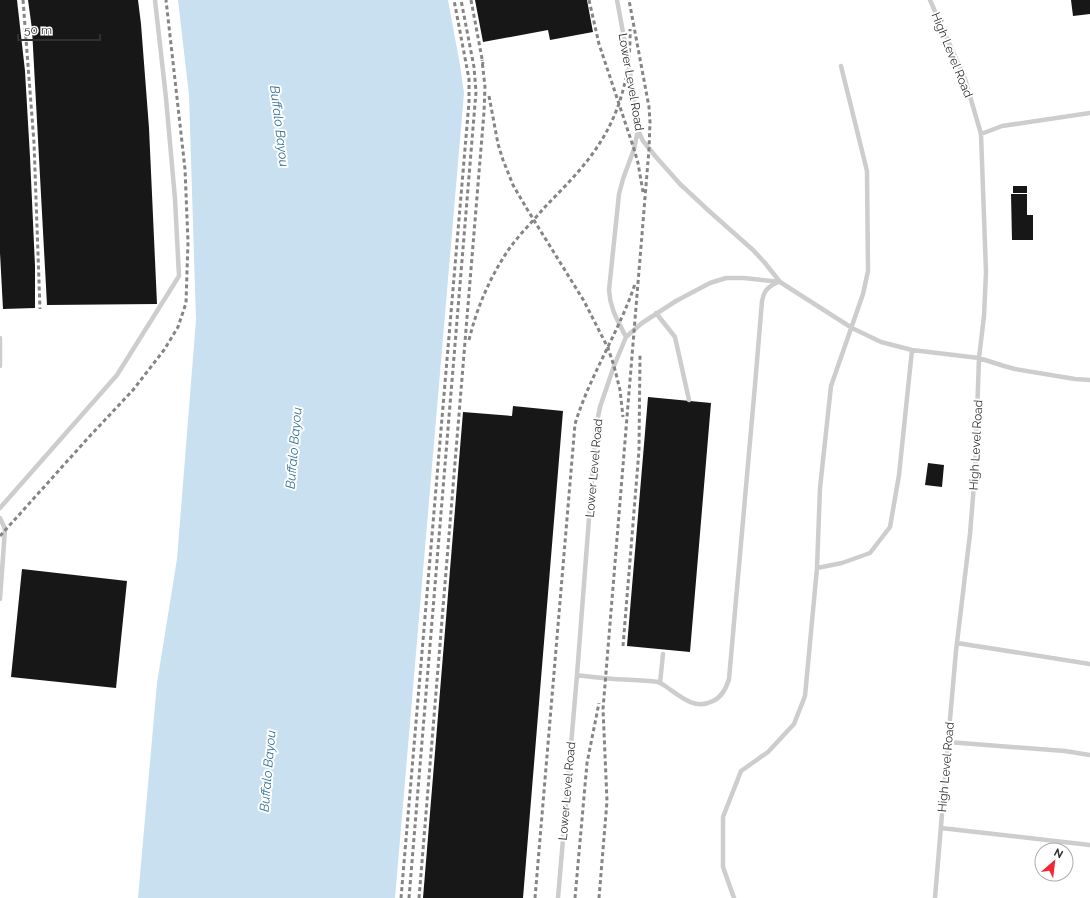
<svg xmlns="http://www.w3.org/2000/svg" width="1090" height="898" viewBox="0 0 1090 898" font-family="Raleway,sans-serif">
	<rect width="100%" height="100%" fill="#fff"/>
	<path fill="#c8e0ef" d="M178,0H448L460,65L464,93L395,898H138L157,683L177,559L196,320L189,95Z"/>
	<path fill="#171717" d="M0,0H17L25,71L30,157L35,266V308L3,309L0,253Z
		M28,0H138L141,24L149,128L157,304L47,305L32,29Z
		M475,0H587L593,32L550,40L548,30L483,42Z
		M1071,0H1090V14L1073,16Z
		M1013,186H1027V193H1013Z
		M1011,194H1027V215H1033V240H1012Z
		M648,397L711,403L690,652L627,646Z
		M513,406L563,411L523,898H423L463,412L512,416Z
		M928,463L944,465L942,487L925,485Z
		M22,569L127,581L116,688L11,677Z"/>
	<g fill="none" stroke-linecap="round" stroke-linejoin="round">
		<path stroke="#cdcdcd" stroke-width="4.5" d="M617,0L629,65L638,130L643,141L656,157L680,184L709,211L753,250L765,263L780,282L852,328L881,342L912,350L979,358L1004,366L1015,369L1075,379L1090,380
			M930,0L965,79L981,134L986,272L984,316L979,358L975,472L970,534L956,651L948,742L935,898
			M981,134L1002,126L1090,113
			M656,313L675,337L689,400
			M626,337C618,321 610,309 609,290L619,194L623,179L634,149L638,130
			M0,338V366
			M0,508L117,375L179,276L175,199L166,98L155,0
			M0,518L5,529L0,599
			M817,568L842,563L870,553L890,527L899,475L912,350
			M957,643L1090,664
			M577,675C590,677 602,678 614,679C628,680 643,680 658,682C661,683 665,686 668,688C682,698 696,710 713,701C722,697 726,689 729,679L755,385L762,301C764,290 768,287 778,282
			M660,683L663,654
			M948,742L1065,751L1090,755
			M941,828L1090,845
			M558,898L577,675L596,427L600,407L614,366L626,337L642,323L676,301L710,283L726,278H744L780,282
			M734,898L723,867V817L741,771L768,752L794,724L805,696L817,568L820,488L831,386L863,294L868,271L867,171L841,66"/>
		<path stroke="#858585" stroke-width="3" stroke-dasharray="4 3" stroke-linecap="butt" d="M23,0L34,143L40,309
			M471,0L483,64
			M589,0L599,44L634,149L638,163L643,192
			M489,96L498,144L503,160L513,185L527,209L584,301L608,348L614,366L620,390L623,417
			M469,340C477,307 490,277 509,249C519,235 533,221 544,208C564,187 586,166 601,141C622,108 631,68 630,29
			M0,536L88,438L133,390L164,350L178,327L186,303L188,242L185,169L166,0
			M623,646L639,450L640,355
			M401,898L469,102V79L454,0
			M409,898L476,92L474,67L461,0
			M419,898L484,112L485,87L482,60
			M535,898L575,424C590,375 619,332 635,284
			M575,898L587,763L599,703
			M599,898L607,801L603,709L649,149L650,122L649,107L629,0"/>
	</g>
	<g text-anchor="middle" stroke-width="4" stroke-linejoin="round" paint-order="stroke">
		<g font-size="12" fill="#303030" stroke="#fff">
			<text transform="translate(952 55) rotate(68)" y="4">High Level Road</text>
			<text transform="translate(631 82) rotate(80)" y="4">Lower Level Road</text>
			<text transform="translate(976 445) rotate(-87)" y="4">High Level Road</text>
			<text transform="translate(594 468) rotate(-85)" y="4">Lower Level Road</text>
			<text transform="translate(946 767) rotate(-85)" y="4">High Level Road</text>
			<text transform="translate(567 791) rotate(-85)" y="4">Lower Level Road</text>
		</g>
		<g font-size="13" font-style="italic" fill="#367399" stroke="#fff">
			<text transform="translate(280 126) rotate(83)" y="5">Buffalo Bayou</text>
			<text transform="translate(293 448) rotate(-85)" y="5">Buffalo Bayou</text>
			<text transform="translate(267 771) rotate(-85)" y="5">Buffalo Bayou</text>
		</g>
	</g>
	<g transform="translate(1054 862) rotate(28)"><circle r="19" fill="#ffffff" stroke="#acacac"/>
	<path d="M0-3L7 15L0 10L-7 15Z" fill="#f42535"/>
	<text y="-6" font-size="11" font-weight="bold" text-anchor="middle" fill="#303030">N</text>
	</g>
	<path d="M18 34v6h82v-6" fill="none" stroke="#303030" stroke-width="2"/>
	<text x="24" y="34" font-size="12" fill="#303030" stroke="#ffffff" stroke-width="3" paint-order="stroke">50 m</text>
</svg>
